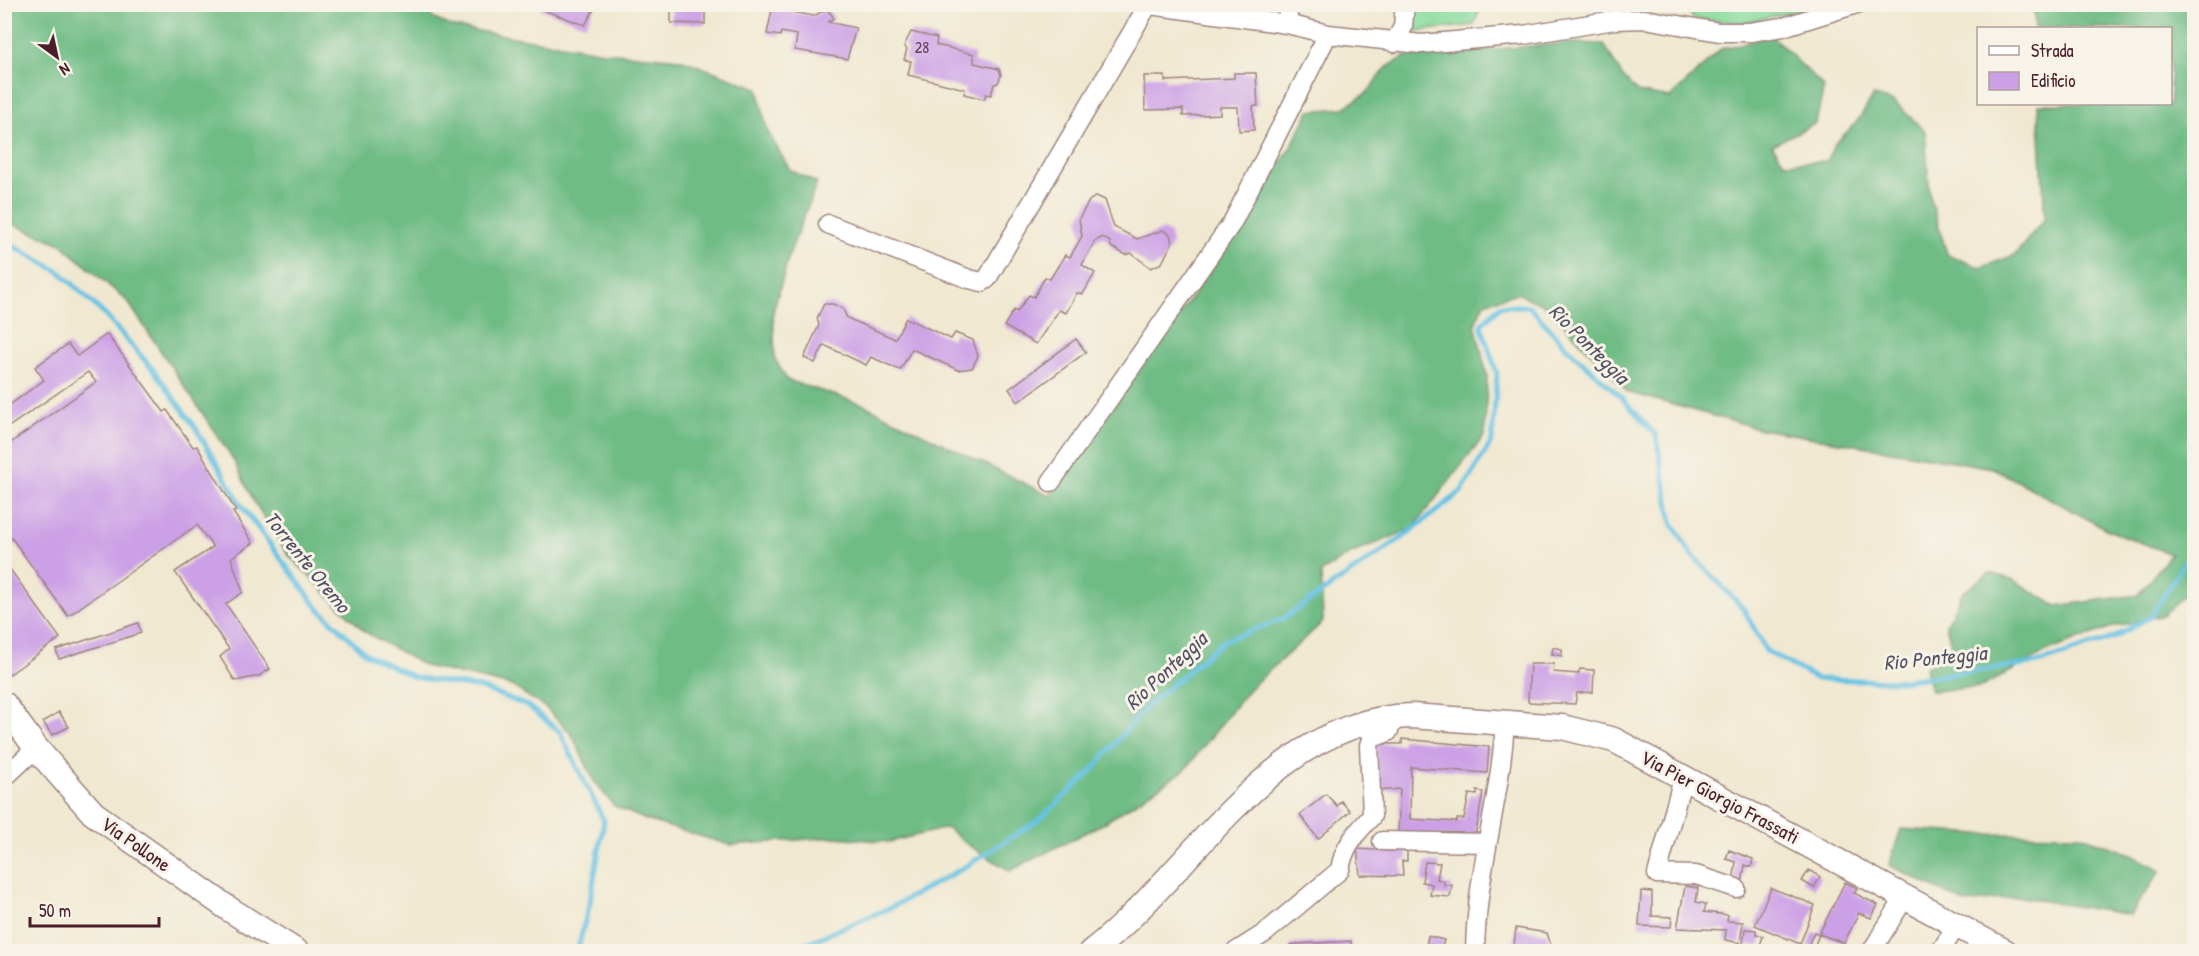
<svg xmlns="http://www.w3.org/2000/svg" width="2199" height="956" viewBox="0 0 2199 956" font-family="'Patrick Hand',sans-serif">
	<rect width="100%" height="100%" fill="#f7f3e8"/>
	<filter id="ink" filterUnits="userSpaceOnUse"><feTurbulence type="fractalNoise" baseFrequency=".0167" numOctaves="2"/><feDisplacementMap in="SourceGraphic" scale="12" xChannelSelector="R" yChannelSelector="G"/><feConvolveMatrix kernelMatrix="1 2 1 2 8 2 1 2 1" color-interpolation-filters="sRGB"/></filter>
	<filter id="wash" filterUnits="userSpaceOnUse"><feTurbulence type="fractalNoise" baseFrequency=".008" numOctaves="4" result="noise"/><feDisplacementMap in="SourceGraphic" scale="24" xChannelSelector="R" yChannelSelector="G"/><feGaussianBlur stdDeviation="1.35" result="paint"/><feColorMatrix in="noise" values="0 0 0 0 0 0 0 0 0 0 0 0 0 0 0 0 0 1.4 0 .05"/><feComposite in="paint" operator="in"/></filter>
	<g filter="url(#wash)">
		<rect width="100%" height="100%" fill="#f0e8d0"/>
		<path fill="#8add9e" stroke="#6a7e64" stroke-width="1.5" d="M1409,5H1481L1474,25L1406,32Z
			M1686,5H1820L1744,23L1693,19Z"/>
		<path fill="#6fbc85" stroke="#5c6e58" stroke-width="1.5" d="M17,4L422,5L434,19L454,27L604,52L680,59L758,88L767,130L790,170L817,183L790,252L773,312L775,359L787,380L862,404L1050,496L1246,221L1291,147L1309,111L1344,108L1367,93L1387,67L1407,56L1571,43L1604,44L1622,76L1637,92L1670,98L1721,49L1772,36L1824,87L1816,123L1772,145L1785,163L1827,161L1834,145L1856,123L1874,96L1894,102L1925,131L1930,197L1947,254L1980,268L2015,255L2045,218L2038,104H2170V28H2035L2034,5H2194V586L2163,615L2109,628L2050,650L1981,687L1931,691L1925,668L1953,651L1946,625L1962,593L1989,573L2012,579L2056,606L2138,595L2171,554L2108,530L1993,468L1761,429L1627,392L1548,307L1517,293L1484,303L1475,324L1487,375L1485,435L1412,529L1352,553L1321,572L1323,622L1249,689L1185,770L1104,823L1010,871L965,843L947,828L889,842L836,837L730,845L646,820L614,806L594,781L572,735L546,708L512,686L425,666L365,632L288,555L253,500L233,459L128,302L61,244L5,221L4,24Z
			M1901,829L1978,834L2079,835L2130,854L2161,870L2130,915L2020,897L1965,903L1889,865Z"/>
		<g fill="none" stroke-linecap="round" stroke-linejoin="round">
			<path stroke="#66c2e4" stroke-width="5" d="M4,241L60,272L105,315L155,372L195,427L243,508L317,607L366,654L414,677L481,688L528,706L560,732L604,821L590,902L577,952
				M780,952L807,943L892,907L963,868L1039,820L1089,774L1146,707L1223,641L1283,619L1403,537L1461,492L1492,441L1497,374L1481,325L1500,306H1529L1565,346L1617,393L1656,435L1672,523L1691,554L1743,608L1766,651L1817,679L1898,681L2038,663L2113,638L2151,616L2194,547"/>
		</g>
		<g id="blocks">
			<path fill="#cca0e6" d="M541,4H597L585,25L540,9Z
				M671,4H705V24L671,23Z
				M776,4H792L791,12L814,16L827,9L834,18L828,22L856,28L847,59L795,50L797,35L781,32L780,36L767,34L772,10H775Z
				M911,32L937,38L936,45L974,54V63L999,69L1001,75L998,83L994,84L991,95L986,94L984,99L964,94L965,89L908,75L911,61L904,60L907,49L904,46Z
				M1234,73H1256L1258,106H1253L1254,130L1239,131L1238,107H1220V114L1183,116V109L1145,110L1144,76H1165V81L1234,78Z
				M1096,196L1105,200L1114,227L1137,239L1163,230L1170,234L1172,243L1162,263L1151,268L1131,253L1126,255L1111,247L1110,242L1103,237L1095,241L1082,265L1095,273L1083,294L1077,293L1066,313L1059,310L1036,344L1004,326L1014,310L1017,312L1029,295L1034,297L1045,277L1050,279L1065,255L1070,257L1082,236L1079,219L1089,201Z
				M824,304H833L843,309L847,318L895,339L906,318L951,339L955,333L973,340L978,356L972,368L958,370L912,349L900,370L871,357L866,365L824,345L815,363L804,358L819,325L817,318Z
				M107,334L164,412L167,410L193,447L197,446L236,511L233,512L253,543L231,558L243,592L226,604L270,669L259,676L235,681L220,657L229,649L175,572L213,547L197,525L68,616L5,529V447L96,382L88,372L4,430V409L44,380L35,367L68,344L77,356Z
				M1076,339L1086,352L1018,402L1009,389Z
				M4,561L60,638L10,674L4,666Z
				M138,623L141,633L59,659L56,650Z
				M1553,647L1562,649V656L1552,654Z
				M1530,664H1554L1553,672L1578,674L1580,669L1594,670L1593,692L1577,693L1575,704L1528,702Z
				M59,712L69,727L52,735L43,722Z
				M1402,739L1489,747L1487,773L1411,767L1410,819L1457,822V819H1464L1469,794L1477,795V791L1483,792L1475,838L1398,834L1400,789L1378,791L1376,744H1402Z
				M1326,794L1337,806L1341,801L1350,811L1318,839L1300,815Z
				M1395,848L1407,849V861H1402L1403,876L1360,875L1357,849L1395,851Z
				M1729,850L1753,859L1751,867L1745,865L1742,884L1733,882L1736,862L1726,859Z
				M1425,862L1440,863L1437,879L1444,881V885H1452L1450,897L1430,895L1432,884L1422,882Z
				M1809,870L1820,877L1814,888L1802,881Z
				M1845,882L1857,888L1854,893L1878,905L1871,918L1859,913L1844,943L1819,934Z
				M1685,886L1698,888L1696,902L1706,904L1704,912L1728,915L1727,921L1743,922L1740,943L1725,940L1726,930L1677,928Z
				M1771,888L1815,905L1800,944L1755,925Z
				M1641,891L1652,892V916L1672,917L1671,927L1639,926Z
				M1516,928L1547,933L1553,952H1513Z
				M1745,929L1756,930V934L1763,936L1760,946L1743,944Z
				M1814,932L1819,934L1814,948L1808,946Z
				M1428,936L1444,940L1442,948L1450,952H1425Z
				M1351,941V952L1290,951V945L1296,944Z"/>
		</g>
	</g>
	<g filter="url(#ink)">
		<use href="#blocks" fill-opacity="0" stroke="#9d847e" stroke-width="1.5"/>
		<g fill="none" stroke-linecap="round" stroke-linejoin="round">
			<g stroke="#9d847e" stroke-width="21">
				<path id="street" d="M1143,4L1287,24L1328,34L1421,44L1523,35L1615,20L1645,19L1719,32H1750L1783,27L1857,4
					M1287,24L1289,4
					M1394,43L1403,27L1405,4
					M828,224L969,279L982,282L987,279L1148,5
					M1051,482L1232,223L1328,34
					M4,778L36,748
					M1683,778L1657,874L1696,875L1736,888
					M1382,841L1487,843
					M1235,952L1265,933L1340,870C1343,847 1357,832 1372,816L1369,745L1372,738L1388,732L1396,716
					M1475,952C1476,873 1501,799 1505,721
					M1871,952L1905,897
					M1940,952L1957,925"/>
			</g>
			<g stroke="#9d847e" stroke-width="27">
				<path id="secondary" d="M4,704L36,748L93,813L229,909L297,952
					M1091,952C1192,874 1271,718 1412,716L1562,727L1614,740L2006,952"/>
			</g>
			<use href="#street" stroke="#fff" stroke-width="18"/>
			<use href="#secondary" stroke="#fff" stroke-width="24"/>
		</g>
	</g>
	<g text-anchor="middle" stroke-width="6" stroke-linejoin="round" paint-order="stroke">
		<g font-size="16" fill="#6a3f5a">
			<text x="922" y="53">28</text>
		</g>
		<g font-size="20" fill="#4a1f2b" stroke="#f7f3e8">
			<text transform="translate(1720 797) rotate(28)" y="7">Via Pier Giorgio Frassati</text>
			<text transform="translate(136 844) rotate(35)" y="7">Via Pollone</text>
		</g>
		<g font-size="21" font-style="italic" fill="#525062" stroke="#f7f3e8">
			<text transform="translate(1589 344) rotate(45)" y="7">Rio Ponteggia</text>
			<text transform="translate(307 562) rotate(51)" y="7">Torrente Oremo</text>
			<text transform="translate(1935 658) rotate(-6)" y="7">Rio Ponteggia</text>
			<text transform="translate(1166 671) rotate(-43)" y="7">Rio Ponteggia</text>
		</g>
	</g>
	<rect width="2199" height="956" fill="none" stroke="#f7f3e8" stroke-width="24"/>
	<rect x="1977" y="27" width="195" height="78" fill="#f7f3e8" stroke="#b29e9c" stroke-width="1.5"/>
	<rect x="1989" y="46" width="30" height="9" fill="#ffffff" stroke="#b29e9c" stroke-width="1.5"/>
	<text x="2031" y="57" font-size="18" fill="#4a1f2b">Strada</text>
	<rect x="1989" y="72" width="30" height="18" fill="#cca0e6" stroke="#b29e9c" stroke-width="1.5"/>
	<text x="2031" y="87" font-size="18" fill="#4a1f2b">Edificio</text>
	<g transform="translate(57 57) rotate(147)" stroke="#f7f3e8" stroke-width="4.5" paint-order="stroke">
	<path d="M0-4.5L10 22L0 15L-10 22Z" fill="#4a1f2b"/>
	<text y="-9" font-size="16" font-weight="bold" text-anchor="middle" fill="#4a1f2b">N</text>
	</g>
	<path d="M30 917v9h129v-9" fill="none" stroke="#4a1f2b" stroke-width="3"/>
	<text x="39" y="917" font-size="18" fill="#4a1f2b" stroke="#f7f3e8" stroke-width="4.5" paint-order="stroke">50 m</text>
</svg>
